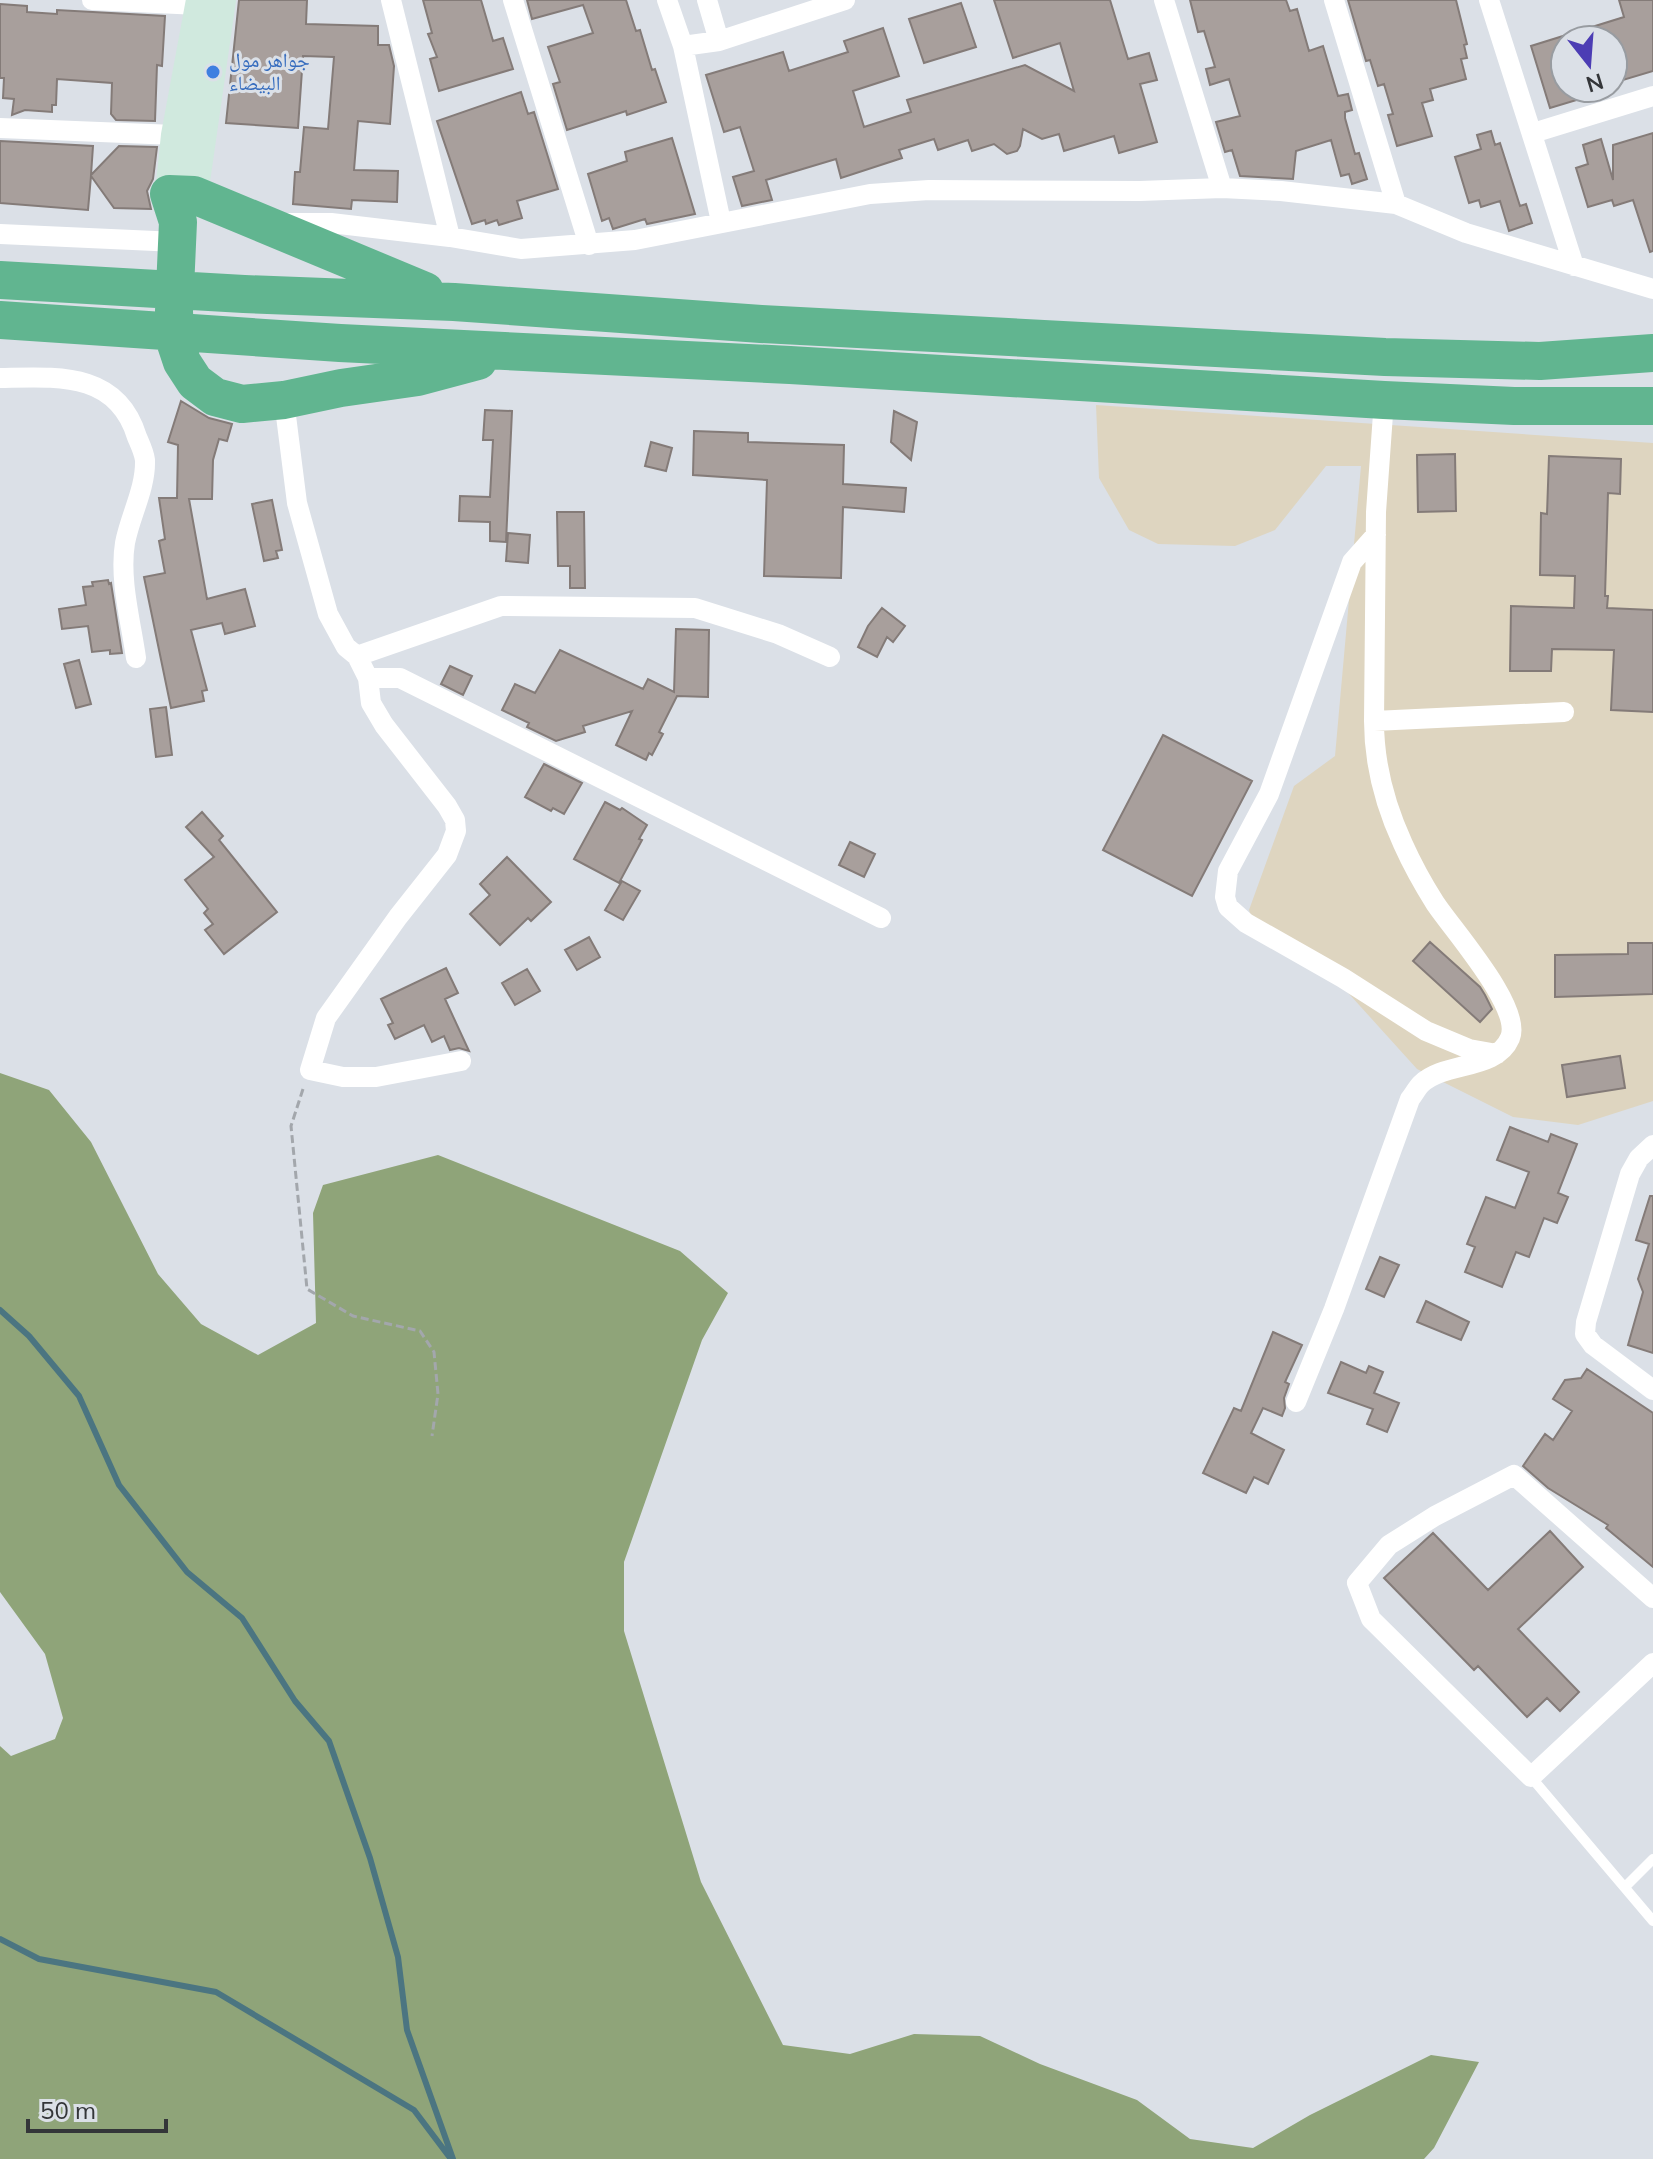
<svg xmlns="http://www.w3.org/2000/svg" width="1653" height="2159" viewBox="0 0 1653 2159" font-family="Mulish,'Noto Naskh Arabic',sans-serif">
	<rect width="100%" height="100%" fill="#dbe0e7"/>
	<path fill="#ded5c0" d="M1096,405L1653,443V1101L1578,1125L1513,1117L1417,1069L1341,985L1259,939L1249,910L1294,786L1335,756L1361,466H1326L1275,530L1235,546L1158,544L1129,530L1099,478Z"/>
	<path fill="#8fa479" d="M0,1073L49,1090L91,1142L158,1274L201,1324L258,1355L316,1323L313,1213L323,1185L438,1155L680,1251L728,1293L702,1340L624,1562V1631L701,1882L783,2045L850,2054L914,2034L980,2036L1040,2064L1137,2100L1190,2139L1253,2148L1310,2115L1431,2055L1479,2062L1434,2148L1424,2159H0V1746L11,1756L55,1739L63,1718L45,1654L0,1592Z"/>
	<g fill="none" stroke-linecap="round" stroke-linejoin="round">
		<path stroke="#4b7581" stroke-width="6" d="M0,1310L29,1336L79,1396L119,1485L187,1572L242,1618L295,1701L329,1741L370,1858L398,1957L407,2030L453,2159
			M0,1939L39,1959L216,1992L414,2110L451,2159"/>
	</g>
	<path fill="#a89f9c" stroke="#847b78" stroke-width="2" d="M239,0H307L306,24L378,26V45H389L394,66L390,124L358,121L354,170L398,171L397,202L352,200L351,209L293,204L295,172H300L304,127L328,129L334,57L303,56L298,128L226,123Z
		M423,0H481L493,41L503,38L513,69L439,91L430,59L437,57L428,34L432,33Z
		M527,0H626L636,31L640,30L652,70L655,69L666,102L627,115L626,111L567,130L553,84L560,82L548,47L593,33L583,5L532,19Z
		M994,0H1110L1128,59L1149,53L1157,80L1140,84L1157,142L1119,153L1114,136L1064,151L1059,134L1042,139L1023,129L1020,146L1017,151L1007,154L994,144L972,151L968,140L938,150L934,139L899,150L902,158L841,178L836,159L766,180L772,200L742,206L733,177L754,171L740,127L724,132L706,75L783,52L789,71L848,52L844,41L883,28L899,76L853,91L864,127L911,112L907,100L1025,65L1074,91L1060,43L1013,58Z
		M1190,0H1286L1290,11L1297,9L1309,51L1323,46L1338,96L1348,94L1352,110L1345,112V118L1355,154L1359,153L1367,179L1352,184L1349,174L1341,176L1331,140L1296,151L1293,179L1240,176L1232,150L1225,152L1216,122L1240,116L1229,79L1210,85L1206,69L1215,67L1204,31L1198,32Z
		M1348,0H1456L1467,44L1464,45L1467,58L1461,59L1466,79L1430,89L1433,100L1422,103L1432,136L1397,146L1388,115L1393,114L1384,84L1378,86L1370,60L1366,61Z
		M1619,0H1653V71L1613,83V40H1565V88H1603V92L1550,108L1531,46L1624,17Z
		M961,3L976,47L924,63L909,19Z
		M0,4L27,6V12L57,14V10L165,16L162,66L157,65L155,121L116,120L111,114L112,83L57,79L56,105H52V112L25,110L12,115L14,99L3,98L4,78H0Z
		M521,92L528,114L534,112L558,189L517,201L522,218L499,225L497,220L486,224L485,220L472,224L437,121Z
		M1491,131L1495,145L1500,143L1520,206L1526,204L1532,223L1509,231L1500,201L1481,207L1479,200L1469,203L1455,157L1481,149L1477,135Z
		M1653,133V251L1650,252L1633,200L1614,206L1612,200L1588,207L1576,168L1588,164L1583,145L1601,139L1613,180V145Z
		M672,138L695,214L647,224L645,219L613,229L609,218L602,221L588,174L627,161L625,152Z
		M0,141L93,146L91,175L119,146L157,147L153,179L147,191L151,209L114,208L91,176L88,210L0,203Z
		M181,401L209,418L232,424L227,441L219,439L213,460L212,499H189L207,599L245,589L255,626L225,634L222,623L191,630L207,690L202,691L204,701L171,708L144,577L165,573L159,541L165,539L159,498H177L178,445L168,442Z
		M485,410L512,411L506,542L490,541V522L459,521L460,496L490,497L493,440H483Z
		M894,411L917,422L911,460L891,442Z
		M694,431L748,433V442L844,445L843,484L906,488L904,512L843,507L841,578L764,576L767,480L693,475Z
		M651,442L672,448L666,471L645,466Z
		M1455,454L1456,511L1418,512L1417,455Z
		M1549,456L1621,459L1620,494L1608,493L1605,596H1608L1607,608L1653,610V712L1611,710L1614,650L1552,649L1551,671H1510L1511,606L1574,608L1575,576L1540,575L1541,513L1547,514Z
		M272,500L282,550L276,551L278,558L264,561L252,504Z
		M557,512H584L585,588H570V566H558Z
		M508,533L530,535L528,563L506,561Z
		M108,580L109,584L111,583L122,653L110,654V650L92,652L88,626L62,629L59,609L86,605L83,587L93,586L92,582Z
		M882,608L905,626L893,642L887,637L877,657L858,647L868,626Z
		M676,629L709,630L708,697L677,696L659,732L663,734L652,755L649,753L646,760L616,745L632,711L583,726L585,732L556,741L527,727L529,723L502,710L515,684L535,693L560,650L643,689L648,679L674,692Z
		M79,660L91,704L76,708L64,664Z
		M450,666L472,676L463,695L441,684Z
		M166,707L172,755L156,757L150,709Z
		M1163,735L1252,781L1192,896L1103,850Z
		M544,764L582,783L564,814L553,808L551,811L525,797Z
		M605,802L620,810L622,808L647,825L639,839L642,840L619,883L574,859Z
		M202,812L223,836L219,840L277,912L224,954L205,930L213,924L204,913L208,909L185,880L214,857L186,827Z
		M850,842L875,854L864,877L839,865Z
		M507,857L551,902L531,921L528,918L500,945L470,914L490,895L480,884Z
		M622,881L640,891L623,920L605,910Z
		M589,937L600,957L577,970L565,950Z
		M1430,942L1480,987L1485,995L1492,1009L1480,1022L1413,961Z
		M1628,943H1653V994L1555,997V955L1628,954Z
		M446,968L458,993L445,999L469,1051L459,1048L450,1050L444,1036L432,1042L424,1025L395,1039L388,1025L393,1023L381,999Z
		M527,969L540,991L515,1005L502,983Z
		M1620,1056L1625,1088L1567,1097L1562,1065Z
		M1510,1127L1548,1142L1551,1134L1577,1144L1558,1193L1568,1197L1557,1223L1544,1218L1529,1257L1516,1252L1502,1287L1465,1272L1475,1247L1467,1244L1486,1197L1515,1208L1529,1172L1497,1160Z
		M1650,1196H1653V1353L1628,1345L1643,1292L1638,1279L1649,1244L1636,1240Z
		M1380,1257L1399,1265L1384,1297L1366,1289Z
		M1426,1301L1469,1322L1461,1340L1417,1322Z
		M1273,1332L1302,1345L1285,1382L1289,1384L1284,1398L1285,1408L1282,1416L1263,1408L1251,1433L1284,1450L1268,1484L1254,1477L1246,1493L1203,1473L1234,1408L1241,1411Z
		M1341,1362L1366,1373L1369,1366L1383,1372L1374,1393L1399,1403L1387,1432L1367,1424L1373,1409L1328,1393Z
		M1587,1369L1653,1413V1567L1606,1528L1608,1525L1548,1488L1523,1466L1545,1434L1553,1440L1572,1411L1553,1399L1565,1380L1581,1378Z
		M1550,1531L1583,1567L1518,1629L1579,1692L1560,1711L1547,1698L1527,1717L1478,1666L1474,1670L1384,1578L1433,1533L1488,1590Z"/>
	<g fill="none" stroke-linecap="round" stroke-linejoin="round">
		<path stroke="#a3a7ac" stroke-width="3" stroke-dasharray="8 4" stroke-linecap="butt" d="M303,1089L291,1126L307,1289L353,1316L420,1331L434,1352L438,1394L432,1436"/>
		<path stroke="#fff" stroke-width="10" d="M1531,1777L1653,1921
			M1625,1887L1653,1859"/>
		<path stroke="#fff" stroke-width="20" d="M92,0L199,5
			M391,0L450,237
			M513,0L589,245
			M667,0L683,46L721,222
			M707,0L719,41
			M1164,0L1222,188
			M1334,0L1396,204
			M1489,0L1574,266
			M683,46L719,41L845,0
			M0,128L175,135
			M1533,133L1653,96
			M287,223H331L450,237L521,249L635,240L870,194L929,190L1140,191L1222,188L1281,191L1396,204L1466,233L1653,289
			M0,234L177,242
			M0,378C57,377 117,371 137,437C140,444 144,452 145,460C146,488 130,516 125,543C119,579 131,622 136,658
			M284,400L297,503L328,614L346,647L357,656L368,678L371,703L384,725L447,806L455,820L456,831L447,855L398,917L326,1018L310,1070L343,1077H376L461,1061
			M1376,535L1352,562L1269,794L1228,871L1225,897L1228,907L1246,923L1343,978L1426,1031L1469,1049L1497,1054
			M357,656L501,606L695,608L778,634L830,657
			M368,678H400L881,918
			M1374,721L1564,712
			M1653,1145L1639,1158L1630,1174L1586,1322L1585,1334L1593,1345L1653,1390
			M1296,1402L1334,1309L1410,1099C1414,1094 1417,1088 1421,1084C1445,1061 1496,1071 1510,1038C1523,1008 1452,929 1435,903C1423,884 1412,864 1403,844C1385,805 1374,764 1374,721L1376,512L1384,400
			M1653,1598L1514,1475L1435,1516L1389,1545L1357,1583L1371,1619L1531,1777L1653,1663"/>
		<path stroke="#d0e9de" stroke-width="28" d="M169,194L175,135L200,0
			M194,195L222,0"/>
		<path stroke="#61b590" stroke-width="38" d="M0,280L244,294L454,302L761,324L1385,357L1540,361L1653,353
			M425,291L194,195L169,194L178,222L174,311L175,341L182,362L195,382L215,397L242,404L284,400L341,388L418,377L478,361
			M0,320L340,343L790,365L1384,400L1514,406H1653"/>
	</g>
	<circle fill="#3f7fe0" stroke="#dbe0e7" stroke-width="3" cx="213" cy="72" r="8"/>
	<g text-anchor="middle" stroke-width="6" stroke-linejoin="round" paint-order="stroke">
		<g font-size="20" fill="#366cbe" stroke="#dbe0e7" text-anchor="start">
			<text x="229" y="67">جواهر مول<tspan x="229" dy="23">البيضاء</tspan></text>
		</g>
	</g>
	<g transform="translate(1589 64) rotate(163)"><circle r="38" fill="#dbe0e7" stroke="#989ca1" stroke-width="2"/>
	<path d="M0-6L14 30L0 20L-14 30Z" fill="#4c3db4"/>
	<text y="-12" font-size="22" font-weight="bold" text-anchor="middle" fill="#343639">N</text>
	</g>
	<path d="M28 2119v12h138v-12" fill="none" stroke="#343639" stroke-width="4"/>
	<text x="40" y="2119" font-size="24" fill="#343639" stroke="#dbe0e7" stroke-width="6" paint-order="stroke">50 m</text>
</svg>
